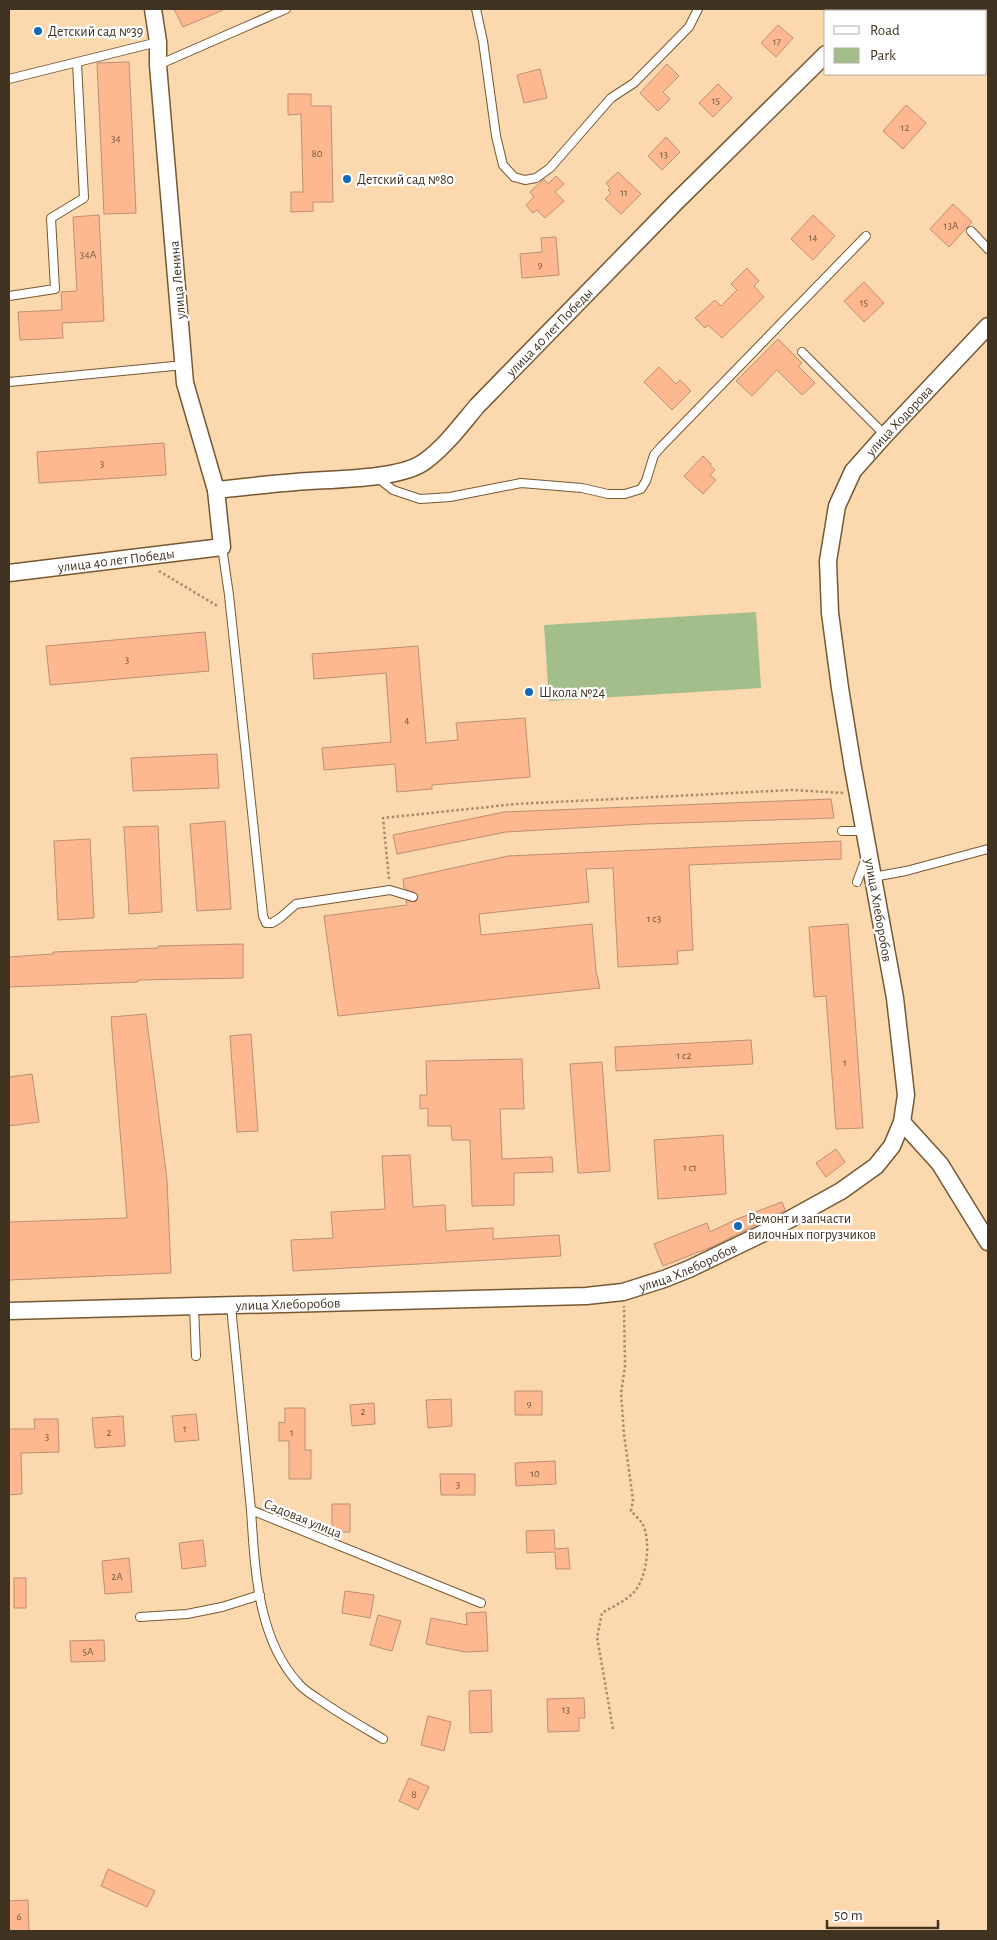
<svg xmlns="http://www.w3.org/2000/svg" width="997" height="1940" viewBox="0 0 997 1940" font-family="'Alegreya Sans',sans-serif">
	<rect width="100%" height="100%" fill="#fbd8ae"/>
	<path fill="#a3be8b" d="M756,612L761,688L549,701L544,625Z"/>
	<path fill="#fdb88f" stroke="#bc8f75" d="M174,9H223V10L183,27Z
		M778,25L793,38L776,57L761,43Z
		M129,62L136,213L104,214L97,63Z
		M667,64L679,76L663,92L670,99L658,111L640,93Z
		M540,69L547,98L524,103L517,75Z
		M718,84L732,98L713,117L699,103Z
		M288,94H311V106H331L333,202H313V211L291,212V192H303L301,114L288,115Z
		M906,105L926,123L903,149L883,131Z
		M666,137L680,152L662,170L648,156Z
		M618,172L641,194L621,214L605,199L611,193L608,190L610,188L606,183Z
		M556,176L564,184L555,192L564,201L545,218L537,210L533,213L526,205L534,197L530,192L544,179L548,184Z
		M953,204L972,222L949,247L930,229Z
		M99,215L104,321L62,323L63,338L20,340L18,312L62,310L61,292L77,291L73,217Z
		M813,215L835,236L813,260L791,239Z
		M556,237L559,275L522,278L520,254L542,252L541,238Z
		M747,268L759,281L754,286L764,297L722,338L708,325L705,328L695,318L715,300L721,306L737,290L731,284Z
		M864,282L884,303L864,322L844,301Z
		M778,339L802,363L798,366L815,383L802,395L777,370L752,396L736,381Z
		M659,367L676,384L680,380L691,391L672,410L644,382Z
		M164,443L166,475L39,483L37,452Z
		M703,456L711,464L710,465L715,470L710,475L716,480L703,494L684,476Z
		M205,632L209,671L50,685L46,646Z
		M418,646L426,743L458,740L456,723L525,718L530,777L432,785V789L397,792L395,764L324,770L322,748L391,742L386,673L314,679L312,654Z
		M217,754L219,788L133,791L131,758Z
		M831,799L834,818L645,824L506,832L397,854L393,835L504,812Z
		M225,821L231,909L197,911L190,824Z
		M158,826L162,912L129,914L124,827Z
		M90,839L94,918L58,920L54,841Z
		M841,841V859L689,865L693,950L677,951L678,964L618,967L613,868L586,869L589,902L479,914L481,935L592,924L596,971L600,988L338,1016L324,916L407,905L406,901H416L418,898L417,894L404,888L403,879L508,856Z
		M848,924L863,1128L836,1129L826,996L814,997L809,927Z
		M243,944V978L138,980V982L9,987V957L53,954V952L158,948V946Z
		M146,1014L167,1180L171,1273L9,1280V1222L127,1218L111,1017Z
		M251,1034L258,1131L237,1132L230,1036Z
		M751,1040L753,1064L616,1071L615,1047Z
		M522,1059L524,1109H500L502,1159L552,1157L553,1172L514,1173V1205L472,1206L470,1140H452L451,1126H428V1108L420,1109V1095H427L426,1061Z
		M602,1062L610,1171L578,1173L570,1064Z
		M32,1074L39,1122L9,1126V1077Z
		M723,1135L726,1194L658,1199L654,1140Z
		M836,1149L845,1162L826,1177L816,1163Z
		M410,1155L413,1207L445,1205L446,1231L493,1228V1239L559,1235L561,1256L293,1271L291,1240L333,1238L331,1212L385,1209L382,1156Z
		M782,1202L785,1210L714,1246L663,1266L654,1244L707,1223L710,1232L737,1219Z
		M515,1391H542V1415H515Z
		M451,1399L452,1426L428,1428L426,1400Z
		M374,1403L375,1424L352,1426L350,1405Z
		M285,1408H305V1450H311V1479H289V1441H279V1422L285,1423Z
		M196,1414L199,1440L175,1442L172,1416Z
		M123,1416L125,1446L95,1448L92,1418Z
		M34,1419H58L59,1452L21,1453L22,1494L9,1495V1429H35Z
		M555,1461L556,1484L516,1486L515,1463Z
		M440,1474H475V1495H441Z
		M332,1504H350V1532H332Z
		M554,1530L555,1549L568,1548L570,1569H556L555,1552L527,1553L526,1531Z
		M203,1540L206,1566L182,1569L179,1543Z
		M129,1558L132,1592L105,1594L102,1561Z
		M14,1578H26V1608H14Z
		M345,1591L374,1595L370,1618L342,1613Z
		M486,1612L488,1651L465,1652L426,1644L431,1618L467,1625L466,1613Z
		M378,1615L401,1621L392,1651L370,1645Z
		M104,1640L105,1661L71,1662L70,1641Z
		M491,1690L492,1732L470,1733L469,1691Z
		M584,1698L585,1718H579V1731L548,1732L547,1699Z
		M428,1716L451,1722L444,1751L421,1745Z
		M409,1778L429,1787L418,1810L399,1801Z
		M108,1869L155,1891L147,1907L101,1886Z
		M28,1900L29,1931H9V1901Z"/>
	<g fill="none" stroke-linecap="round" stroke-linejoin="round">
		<g stroke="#765832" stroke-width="10">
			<path id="service" d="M476,9L483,41L496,136L503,165L514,177L525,180L536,178L550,168L611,98L634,83L689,27L698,9
				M158,65L286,9
				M9,79L158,42
				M971,231L988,249
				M9,296L55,289L51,218L84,198L77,63
				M802,352L885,435
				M9,382L184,365
				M378,478L393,490L420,499L450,497L521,483L582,488L608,494H625L641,489L646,481L654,455L661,447L866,236
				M222,547L229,595L263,916L266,923H272L280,918L296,904L390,890L413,897
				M842,831H864
				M873,877L906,871L988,849
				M857,882L866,858
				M231,1306L251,1510L481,1603
				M194,1307L196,1356
				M251,1510C255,1568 257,1639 299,1684C304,1690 311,1694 317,1698C338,1713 361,1726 383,1739
				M140,1617L187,1614L222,1607L260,1595"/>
		</g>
		<g stroke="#765832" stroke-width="19">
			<g id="minor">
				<path d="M866,11L869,9"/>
				<path id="s1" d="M216,490C243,487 270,484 296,482C328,479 399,480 424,462C445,447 461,425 477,406L676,202L826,54"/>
				<path id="s2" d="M9,573L222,547L216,490L185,383L158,65V42L153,9"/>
				<path d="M902,1122L940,1164L988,1242"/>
				<path id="s3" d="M9,1311L586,1296L623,1292L664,1279L689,1269L774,1228L841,1191L876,1166L892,1146L902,1122L906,1095L895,998L853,768L840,688L830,613L828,561L837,506L853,471L885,435L988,326"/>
			</g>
		</g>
		<path stroke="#a68d6e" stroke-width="2.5" stroke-dasharray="2.5 2.5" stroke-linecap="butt" d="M159,571L219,607
			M389,879L383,818L516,804L792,790L843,793
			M613,1729L597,1637L602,1613C612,1607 624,1602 632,1594C647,1581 652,1540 642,1523C639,1519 635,1515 631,1511L633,1500L624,1434L621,1393L625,1367L624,1306"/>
		<use href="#service" stroke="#fff" stroke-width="8"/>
		<use href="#minor" stroke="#fff" stroke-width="16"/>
	</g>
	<g fill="#0f69b7" stroke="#fff" stroke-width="2">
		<circle cx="38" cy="31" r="5"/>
		<circle cx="347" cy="179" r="5"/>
		<circle cx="529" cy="692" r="5"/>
		<circle cx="738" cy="1226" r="5"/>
	</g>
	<g text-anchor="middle" stroke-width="4.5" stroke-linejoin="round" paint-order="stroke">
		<g font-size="11" fill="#70543d">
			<text x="777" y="45">17</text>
			<text x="716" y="104">15</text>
			<text x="905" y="131">12</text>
			<text x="116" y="142">34</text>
			<text x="317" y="157">80</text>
			<text x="664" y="158">13</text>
			<text x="624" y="196">11</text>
			<text x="951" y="229">13А</text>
			<text x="813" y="241">14</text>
			<text x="88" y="258">34А</text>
			<text x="540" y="268">9</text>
			<text x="864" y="306">15</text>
			<text x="102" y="467">3</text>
			<text x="127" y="663">3</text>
			<text x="407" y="724">4</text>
			<text x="654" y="922">1 с3</text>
			<text x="684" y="1059">1 с2</text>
			<text x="845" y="1066">1</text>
			<text x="690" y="1171">1 с1</text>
			<text x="529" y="1407">9</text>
			<text x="363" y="1415">2</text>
			<text x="185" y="1432">1</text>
			<text x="109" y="1436">2</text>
			<text x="292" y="1436">1</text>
			<text x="47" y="1440">3</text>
			<text x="535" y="1477">10</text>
			<text x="458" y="1488">3</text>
			<text x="117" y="1580">2А</text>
			<text x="88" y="1655">5А</text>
			<text x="566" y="1713">13</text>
			<text x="414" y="1798">8</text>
			<text x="19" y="1920">6</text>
		</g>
		<g font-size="14" fill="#413322" stroke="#fff" text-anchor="start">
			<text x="48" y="36">Детский сад №39</text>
			<text x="357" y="184">Детский сад №80</text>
			<text x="539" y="697">Школа №24</text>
			<text x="748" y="1223">Ремонт и запчасти<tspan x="748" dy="16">вилочных погрузчиков</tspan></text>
		</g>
		<g font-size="14" fill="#413322" stroke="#fff">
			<text transform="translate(177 280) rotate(-95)" y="5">улица Ленина</text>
			<text dy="5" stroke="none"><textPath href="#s1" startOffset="392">улица 40 лет Победы</textPath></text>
			<text dy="5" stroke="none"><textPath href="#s3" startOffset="1680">улица Ходорова</textPath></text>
			<text dy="5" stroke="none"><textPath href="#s2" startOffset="108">улица 40 лет Победы</textPath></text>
			<text transform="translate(879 910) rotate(80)" y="5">улица Хлеборобов</text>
			<text dy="5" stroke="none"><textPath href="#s3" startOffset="684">улица Хлеборобов</textPath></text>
			<text dy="5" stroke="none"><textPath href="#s3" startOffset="279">улица Хлеборобов</textPath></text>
			<text transform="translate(303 1518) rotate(22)" y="5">Садовая улица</text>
		</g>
	</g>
	<rect width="997" height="1940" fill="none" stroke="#413322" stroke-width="20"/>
	<rect x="824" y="10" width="162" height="65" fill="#ffffff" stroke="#b3ada7"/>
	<rect x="834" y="26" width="25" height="8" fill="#ffffff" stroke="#b3ada7"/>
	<text x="870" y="35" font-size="15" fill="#413322">Road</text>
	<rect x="834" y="48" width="25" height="15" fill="#a3be8b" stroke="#b3ada7"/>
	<text x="870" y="60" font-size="15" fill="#413322">Park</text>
	<path d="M827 1920v8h111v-8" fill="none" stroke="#413322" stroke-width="2.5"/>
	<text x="834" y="1920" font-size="15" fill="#413322" stroke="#ffffff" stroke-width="4" paint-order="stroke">50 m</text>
</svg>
